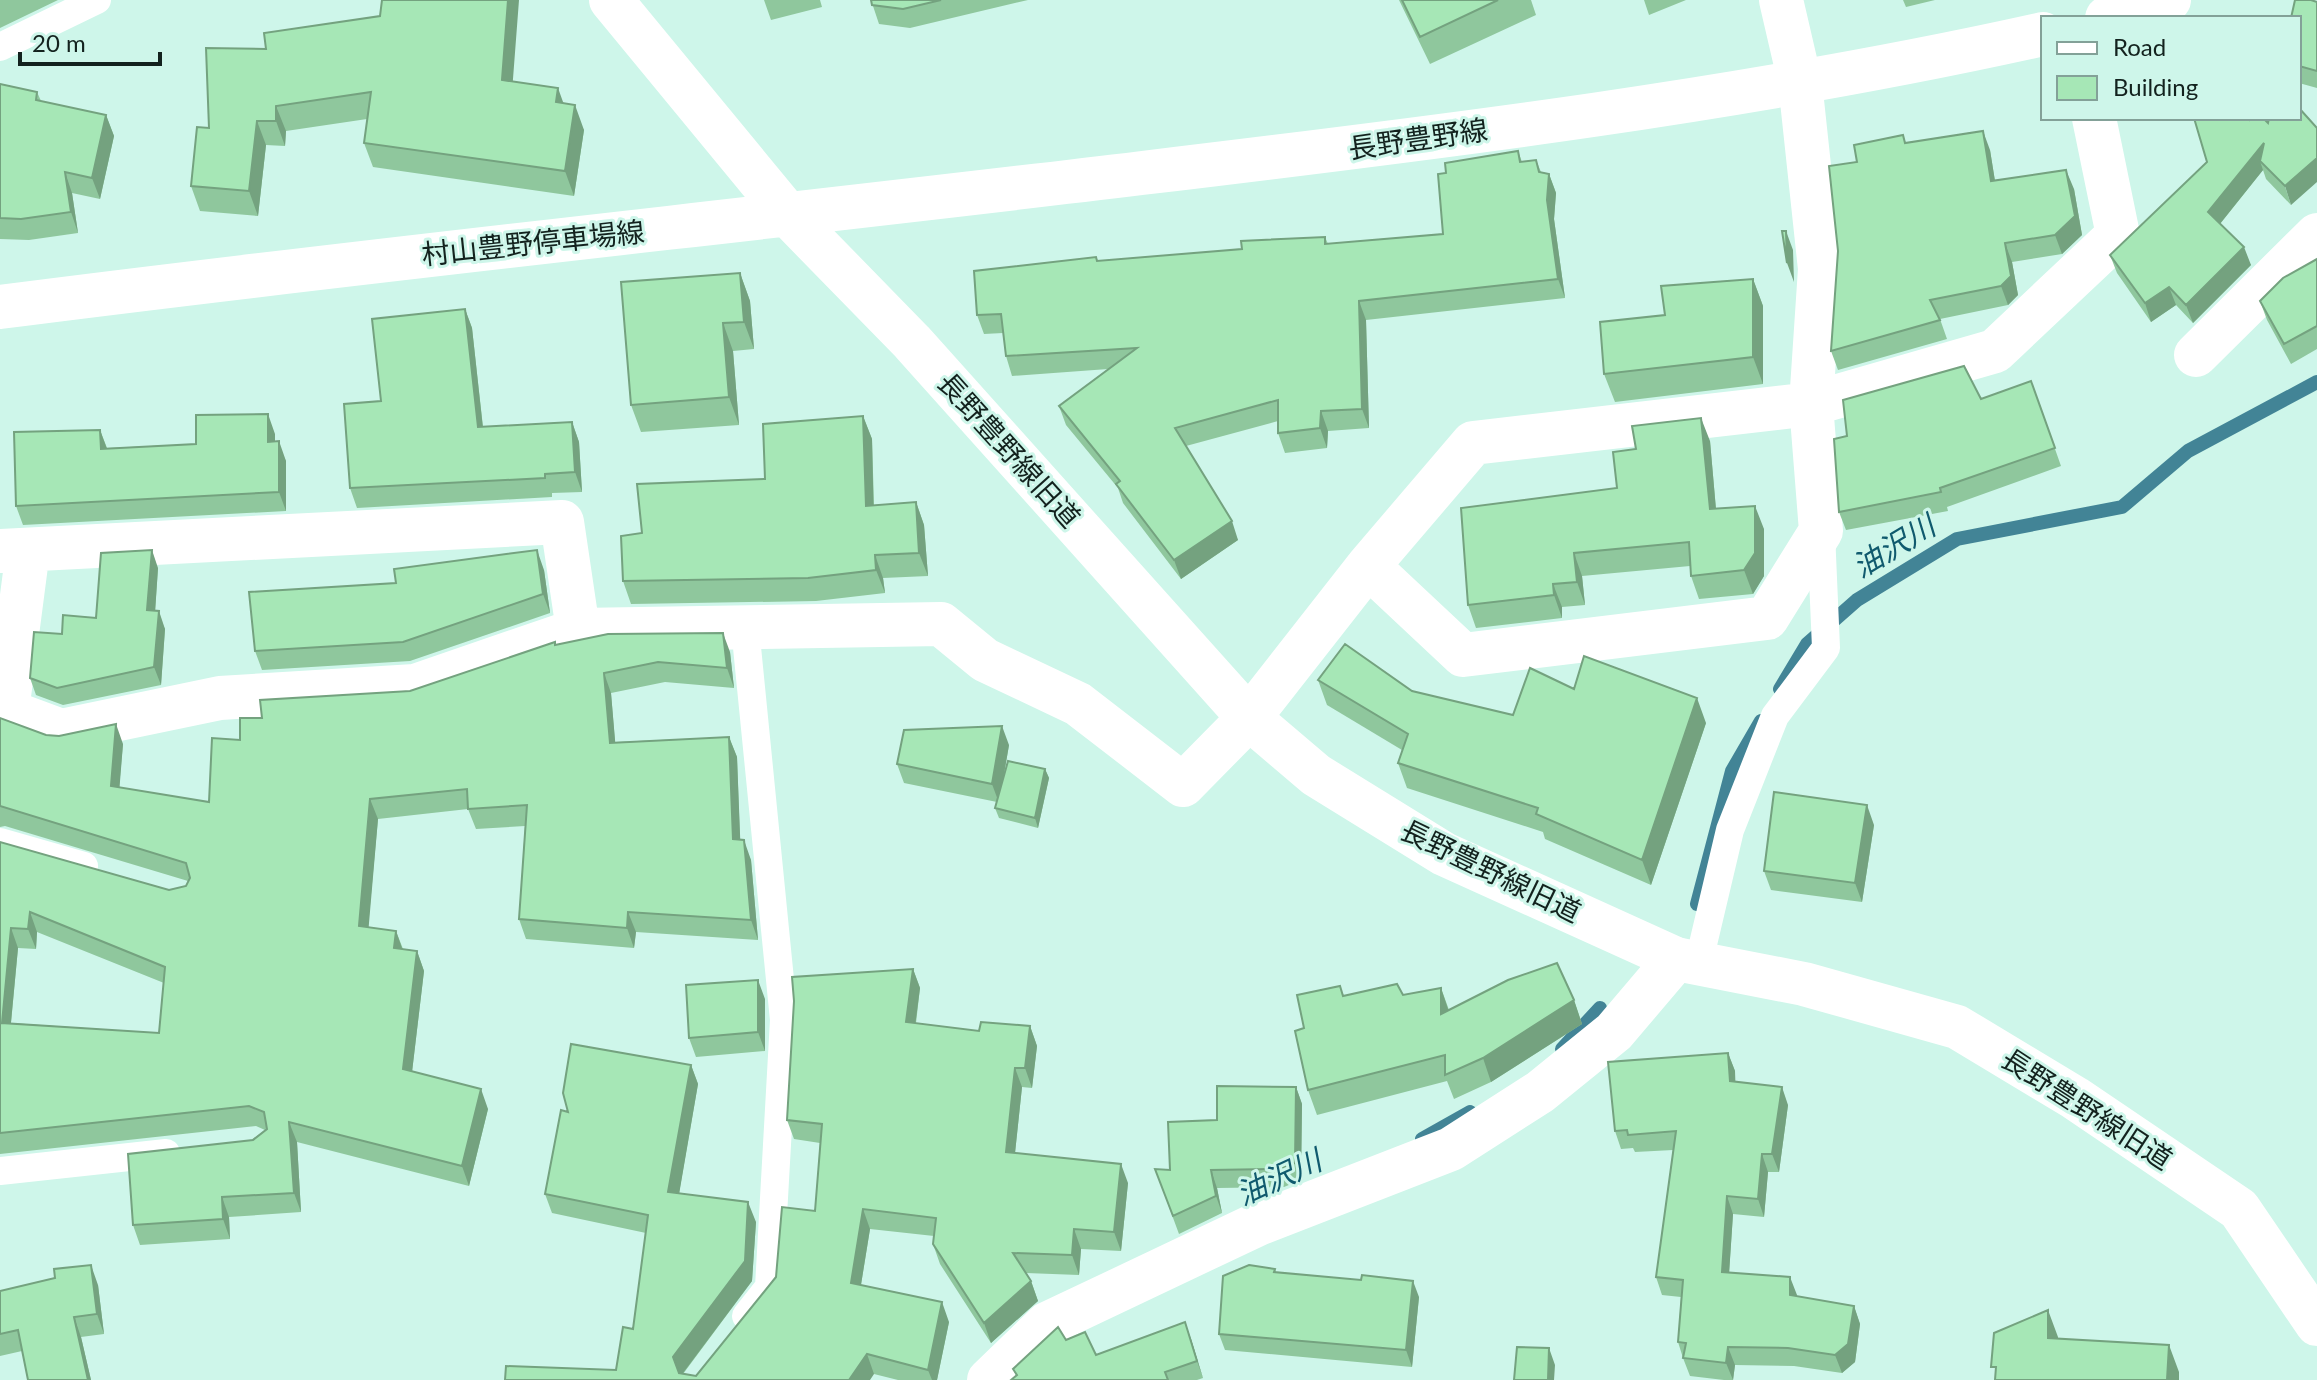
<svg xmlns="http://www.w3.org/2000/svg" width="2317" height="1380" viewBox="0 0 2317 1380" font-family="Lato,'Noto Sans JP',sans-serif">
	<rect width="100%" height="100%" fill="#cef6ea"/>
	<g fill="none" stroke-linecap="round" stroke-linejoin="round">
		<path stroke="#428496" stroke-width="14" d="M1780,689L1807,644L1857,600L1957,539L2122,507L2188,451L2317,382
			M1697,904L1732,771L1761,721
			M1562,1049L1600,1008
			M1422,1139L1470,1112"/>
		<path stroke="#fff" stroke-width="28" d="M0,47L97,0
			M745,627L784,1020L769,1287L746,1316
			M0,842L84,866
			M1699,961L1730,830L1775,716L1826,648L1821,532
			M0,1171L166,1153"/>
		<path stroke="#fff" stroke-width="44" d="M2196,355L2317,235
			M28,550L7,711L61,731L220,698L415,686L578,630L941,624L985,660L1078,704L1183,785L1249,718L1368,566L1463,655L1767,618L1821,531L1811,404L1820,269L1800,82L1781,0
			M0,551L562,522L578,630
			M1368,566L1473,443L1811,404L1995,351L2118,235L2094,118
			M989,1380L1047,1324L1258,1224L1451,1149L1540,1092L1614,1032L1676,959"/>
		<path stroke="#fff" stroke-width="44" d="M611,0L789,216L912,342L1249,718L1316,775L1444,854L1676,959L1804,984L1957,1027L2075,1098L2239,1209L2317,1324
			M2107,18L2169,0
			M0,307C380,258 762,219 1142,173C1443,137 1747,100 2043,34"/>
	</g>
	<path fill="#8fc79d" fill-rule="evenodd" d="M0,0H58L0,28Z
		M764,0H820L822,7L771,20Z
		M871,0H1028L910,28L879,24Z
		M1399,0H1531L1536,15L1430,64Z
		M1644,0H1686L1649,15Z
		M1903,0H1935L1906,7Z
		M2317,2V88L2299,83V18Z
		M266,49L512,82L564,103L584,130L574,196L373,167L364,143L367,119L286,131L285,146L266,145L258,216L200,211L191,186L209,128Z
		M0,84L37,92L41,101L106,115L114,136L100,199L72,193L78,233L29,240L0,239Z
		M2263,118L2291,205L2266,179L2263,170L2220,224L2251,265L2193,323L2176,305L2151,322L2117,273L2110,255Z
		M1906,143L1990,150L1995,181L2074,189L2082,235L2062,254L2012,262L2018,295L2008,305L1940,319L1947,339L1838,370L1831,351L1857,162Z
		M1518,151L1522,162L1536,160L1541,172L1549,174L1556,193L1554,219L1565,298L1366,320L1369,428L1328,431L1327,448L1285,453L1278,433V421L1186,446L1238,540L1181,579L1123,503L1118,488L1066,425L1059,406L1108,369L1012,376L1006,356L1003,333L984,334L977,315L1096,257L1098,261L1242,249L1325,237L1328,244L1443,234L1446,173Z
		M2317,259V349L2291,364L2267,320L2260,301Z
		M740,273L750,301L754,349L733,351L739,425L641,432L631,405Z
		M1753,279L1763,306V384L1615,402L1604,374L1665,315Z
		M465,309L472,328L483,427L572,422L579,442L582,492L552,493V497L357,508L350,488L381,401Z
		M2031,381L2061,466L1947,507L1948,511L1846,530L1839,512L1847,436L1981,399Z
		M863,416L872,439L874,505L916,502L924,525L928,576L883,578L885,593L816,601L631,604L623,581L642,533L765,479Z
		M100,430L107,448L196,444L275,434V441L286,461V511L23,525L16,506Z
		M1710,441L1716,509L1764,529V576L1753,594L1699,599L1691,576L1690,566L1582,576L1585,605L1562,607V618L1476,628L1468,605L1617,488Z
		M158,568L155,611L165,629L161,685L63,705L36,695L30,678L62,634L96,618Z
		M544,570L550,613L410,661L262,670L255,651L396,583Z
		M555,642L556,645L730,652L734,688L665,682L611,693L615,742L729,737L737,757L740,840L751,860L758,940L636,932L634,948L526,939L519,919L525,826L476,829L468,809L378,819L368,927L396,931L403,949L417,951L424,971L412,1072L488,1109L469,1186L297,1142L301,1212L229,1217L230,1239L140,1245L133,1225L265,1130L256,1126L0,1154V842L169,890L186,886L188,881L5,826L0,827V718L46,735L123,744L119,788L209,802L240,740L262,718L410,691ZM37,932L164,983L159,1033L11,1023L18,948L36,949Z
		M1318,680L1412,691L1513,715L1574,689L1706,723L1651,885L1545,839L1543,832L1407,788L1398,763L1402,750L1327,705Z
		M1009,745L1003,780L1045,769L1049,778L1038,828L999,818L995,808L997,802L904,783L897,764Z
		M1874,825L1862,902L1771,890L1764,871Z
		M913,969L920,988L916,1023L979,1031L1030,1026L1037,1046L1032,1088L1022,1087L1015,1153L1128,1183L1121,1251L1081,1249L1079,1275L1026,1273L1031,1281L1038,1301L991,1343L940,1264L933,1244L934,1236L870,1229L861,1285L949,1322L937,1380H898L874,1374L505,1380L616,1370L633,1329L646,1233L552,1213L545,1194L568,1112L691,1065L698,1084L679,1193L756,1222L752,1281L683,1374L696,1376L776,1277L815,1211L820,1143L794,1139L787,1120L794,1001Z
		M1441,988L1449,1010L1574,1000L1582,1024L1491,1082L1454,1099L1447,1081L1317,1115L1308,1090L1304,1028L1343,996L1403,995Z
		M765,999V1051L696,1057L689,1038Z
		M1728,1053L1735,1071V1082L1788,1105L1779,1172H1768L1764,1217L1733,1214L1729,1273L1797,1295V1296L1854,1306L1860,1324L1855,1362L1842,1373L1794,1366L1735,1365L1733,1380H1724L1690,1376L1683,1358L1678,1342L1681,1297L1662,1295L1656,1277L1673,1150L1635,1152L1633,1148L1621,1149L1615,1131Z
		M1296,1087L1302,1104L1301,1180L1284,1187L1217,1188L1222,1213L1179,1234L1155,1169L1170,1170L1217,1120Z
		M1275,1269L1276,1272L1419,1297L1412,1367L1225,1350L1219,1334Z
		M98,1285L104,1334L81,1337L91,1380H28L22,1351L0,1356V1291Z
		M1191,1339L1203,1378L1197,1380H1011L1016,1376L1013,1369L1066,1340L1096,1355Z"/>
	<path fill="#74a27f" d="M508,0H519L511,105L502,80Z
		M558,88L567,113L556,102Z
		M575,105L584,130L574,196L565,171Z
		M276,106L286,131L285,146L276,121Z
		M106,115L114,136L100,199L92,178Z
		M257,121L266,145L258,216L249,191Z
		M1983,131L1990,150L1998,200L1991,181Z
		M2264,143L2260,161L2263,170L2215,230L2208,212Z
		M2317,158V182L2291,205L2285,186Z
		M2066,170L2074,189L2082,235L2062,254L2055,235Z
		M65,172L72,193L78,233L71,212Z
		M1549,174L1556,193L1554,219L1565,298L1558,279L1547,200Z
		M1786,231L1793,250L1794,282L1787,263Z
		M2005,243L2012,262L2018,295L2008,305L2001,286Z
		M2244,247L2251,265L2193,323L2186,305Z
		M740,273L750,301L754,349L744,322Z
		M1753,279L1763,306V384L1753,357Z
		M2169,287L2176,305L2151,322L2145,303Z
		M1359,301L1366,320L1369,428L1362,409Z
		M465,309L472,328L485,447L478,427Z
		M723,323L733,351L739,425L729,397Z
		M1321,411L1328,431L1327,448L1320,428Z
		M268,414L275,434V461L268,442Z
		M863,416L872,439L874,529L866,506Z
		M1701,418L1710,441L1718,533L1710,509Z
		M572,422L579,442L582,492L575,472Z
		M100,430L107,449H101Z
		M279,441L286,461V511L279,492Z
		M916,502L924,525L928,576L919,553Z
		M1755,506L1764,529V576L1753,594L1744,570Z
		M1232,521L1238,540L1181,579L1174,560Z
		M152,550L158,568L154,628L147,610Z
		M537,550L544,570L550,613L543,594Z
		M1574,553L1582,576L1585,605L1577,582Z
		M875,555L883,578L885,593L876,570Z
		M1553,584L1562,607V618L1554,595Z
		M159,611L165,629L161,685L154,667Z
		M723,633L730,652L734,688L727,668Z
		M604,673L611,693L617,763L610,743Z
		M1697,698L1706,723L1651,885L1642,860Z
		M116,724L123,744L118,806L111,786Z
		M1002,726L1009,745L999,803L992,784Z
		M729,737L737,757L741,859L733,839Z
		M1045,769L1049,778L1038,828L1035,818Z
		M370,799L378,819L367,946L359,926Z
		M1867,805L1874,825L1862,902L1855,883Z
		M744,840L751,860L758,940L751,920Z
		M30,912L37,932L36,949L28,929Z
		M628,912L636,932L634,948L627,928Z
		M11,928L18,948L9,1043L2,1023Z
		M396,931L403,951L394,948Z
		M417,951L424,971L410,1089L403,1069Z
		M913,969L920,988L913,1042L906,1022Z
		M758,980L765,999V1051L758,1032Z
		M1441,988L1449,1012L1441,1014Z
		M1574,1000L1582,1024L1491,1082L1483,1058Z
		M1030,1026L1037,1046L1032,1088L1025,1068Z
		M1728,1053L1735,1071L1736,1099L1730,1081Z
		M691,1065L698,1084L676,1212L668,1192Z
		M1015,1068L1022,1087L1013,1172L1006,1152Z
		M1296,1087L1302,1104L1301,1180L1295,1163Z
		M1782,1087L1788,1105L1779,1172L1772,1154Z
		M481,1089L488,1109L469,1186L462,1166Z
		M289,1122L297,1142L301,1212L294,1193Z
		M1762,1154L1768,1172L1764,1217L1758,1199Z
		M1121,1164L1128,1183L1121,1251L1114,1232Z
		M1211,1170L1217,1188L1222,1213L1216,1196Z
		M1727,1196L1733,1214L1728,1290L1722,1272Z
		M222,1197L229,1217L230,1239L223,1219Z
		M748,1202L756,1222L752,1281L680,1377L673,1357Z
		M863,1209L870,1229L858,1303L851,1283Z
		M1074,1229L1081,1249L1079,1275L1072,1255Z
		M91,1265L98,1285L104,1334L97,1314Z
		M1790,1277L1797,1295L1796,1313L1790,1295Z
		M1031,1281L1038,1301L991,1343L984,1323Z
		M1413,1281L1419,1297L1412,1367L1406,1350Z
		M942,1302L949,1322L937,1380H932L928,1370Z
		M1854,1306L1860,1324L1855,1362L1842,1373L1835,1355Z
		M2048,1310L2058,1337V1366L2048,1338Z
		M74,1317L81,1337L91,1380H88Z
		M1185,1322L1191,1339L1203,1378L1197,1361Z
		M2169,1345L2179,1372V1380H2167Z
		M1728,1347L1735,1365L1733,1380L1726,1363Z
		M1549,1348L1555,1365L1554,1380H1548Z
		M867,1354L874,1374L870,1380H849Z"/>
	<path fill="#a6e7b6" stroke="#74a27f" stroke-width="2" fill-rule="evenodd" d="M382,0H508L502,80L558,88L556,102L575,105L565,171L364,143L371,92L276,106V121H257L249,191L191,186L197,127L209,128L206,48L266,49L264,33L380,16Z
		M871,0H941L903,9L872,5Z
		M1402,0H1498L1420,37Z
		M2295,0H2311L2317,2V71L2299,66V18H2291Z
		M0,84L37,92L36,100L106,115L92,178L65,172L71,212L21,219L0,218Z
		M2299,108L2317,128V158L2285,186L2260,161L2264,143L2208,212L2244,247L2186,305L2169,287L2145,303L2110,255L2207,162L2194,118H2250V119L2251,118H2263L2268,123L2269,118H2299Z
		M1983,131L1991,181L2066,170L2075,216L2055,235L2005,243L2011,276L2001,286L1930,300L1940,320L1831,351L1838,251L1829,166L1857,162L1854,145L1903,135L1905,143Z
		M1518,151L1520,162L1536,160L1539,172L1549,174L1547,200L1558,279L1359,301L1362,409L1321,411L1320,428L1278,433V400L1175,428L1232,521L1174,560L1116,484L1120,481L1059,406L1137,348L1006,356L1001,314L977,315L974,271L1096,257L1097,261L1242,249L1241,241L1325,237V244L1443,234L1438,174L1446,173L1445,163Z
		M1782,231H1786L1787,263Z
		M2317,259V326L2284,344L2260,301L2283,278Z
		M740,273L744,322L723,323L729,397L631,405L621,282Z
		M1753,279V357L1604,374L1600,322L1665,315L1661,286Z
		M465,309L478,427L572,422L575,472L545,474V478L350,488L344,404L381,401L372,319Z
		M1964,366L1981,399L2031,381L2055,448L1940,488L1941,492L1839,512L1834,439L1847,436L1843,400Z
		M268,414V442L279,441V492L16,506L14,432L100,430L101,449L196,444V415Z
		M863,416L866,506L916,502L919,553L875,555L876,570L808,578L623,581L621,536L642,533L637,484L765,479L763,424Z
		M1701,418L1710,509L1755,506V553L1744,570L1691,576L1689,542L1574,553L1577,582L1553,584L1554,595L1468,605L1461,508L1617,488L1613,452L1636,449L1632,426Z
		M152,550L147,610L159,611L154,667L57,688L30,678L34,632L62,634L63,615L96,618L101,553Z
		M537,550L543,594L403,642L255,651L249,592L396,583L394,569Z
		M723,633L727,668L658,662L604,673L610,743L729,737L733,839L744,840L751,920L628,912L627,928L519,919L527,805L468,809L467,789L370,799L359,926L396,931L394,948L417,951L403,1069L481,1089L462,1166L289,1122L294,1193L222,1197L223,1219L133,1225L128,1154L253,1140L267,1129L264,1112L249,1106L0,1133V842L169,890L186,886L190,878L186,863L0,806V718L46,735L59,736L116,724L111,786L209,802L212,738L240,740V718H262L260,700L410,691L555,642V645L608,634ZM30,912L165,967L159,1033L2,1023L11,928L28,929Z
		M1345,644L1412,691L1513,715L1530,668L1574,689L1584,656L1697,698L1642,860L1536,814L1538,808L1398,763L1408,734L1318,680Z
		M1002,726L992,784L897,764L904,730Z
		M1008,761L1045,769L1035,818L995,808Z
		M1774,792L1867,805L1855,883L1764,871Z
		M1557,963L1574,1000L1483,1058L1445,1075V1055L1308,1090L1295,1031L1304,1028L1297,995L1340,986L1343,996L1397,984L1403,995L1441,988V1014L1508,980Z
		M913,969L906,1022L979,1031L981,1022L1030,1026L1025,1068H1015L1006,1152L1121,1164L1114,1232L1074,1229L1072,1255L1013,1253L1031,1281L984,1323L933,1244L936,1218L863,1209L851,1283L942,1302L928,1370L867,1354L849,1380H505L506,1366L616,1370L623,1327L633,1329L648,1215L545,1194L561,1110L568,1112L563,1093L571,1044L691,1065L668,1192L748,1202L745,1261L673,1357L679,1373L696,1376L776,1277L782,1207L815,1211L822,1124L787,1120L794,1001L792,977Z
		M758,980V1032L689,1038L686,985Z
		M1728,1053L1730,1081L1782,1087L1772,1154H1762L1758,1199L1727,1196L1722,1272L1790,1277V1295L1854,1306L1848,1344L1835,1355L1788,1348L1728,1347L1726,1363L1683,1358L1686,1343L1678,1342L1683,1280L1656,1277L1676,1131L1628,1135L1627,1130L1615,1131L1608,1062Z
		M1217,1086L1296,1087L1295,1163L1278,1169L1211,1170L1216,1196L1173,1216L1155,1169L1170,1170L1168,1122L1217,1120Z
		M91,1265L97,1314L74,1317L88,1380H28L18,1330L0,1334V1291L55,1278L54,1269Z
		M1249,1265L1275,1269L1274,1272L1361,1280L1362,1275L1413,1281L1406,1350L1219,1334L1223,1276Z
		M2048,1310V1338L2169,1345L2167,1380H1995L1996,1367H1991L1994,1333Z
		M1185,1322L1197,1361L1165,1372L1168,1380H1011L1017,1375L1013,1369L1058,1327L1066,1340L1085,1332L1096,1355Z
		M1517,1347L1549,1348L1548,1380H1514Z"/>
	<g text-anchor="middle" stroke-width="6" stroke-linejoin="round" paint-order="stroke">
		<g font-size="28" fill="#13221e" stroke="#cef6ea">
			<text transform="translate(1418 139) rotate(-8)" y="10">長野豊野線</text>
			<text transform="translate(533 243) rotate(-6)" y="10">村山豊野停車場線</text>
			<text transform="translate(1009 450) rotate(48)" y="10">長野豊野線旧道</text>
			<text transform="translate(1491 871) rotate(26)" y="10">長野豊野線旧道</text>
			<text transform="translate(2087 1109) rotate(33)" y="10">長野豊野線旧道</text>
		</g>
		<g font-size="30" font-style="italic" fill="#105a6e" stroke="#cef6ea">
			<text transform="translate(1894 547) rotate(-31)" y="10">油沢川</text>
			<text transform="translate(1279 1178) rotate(-25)" y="10">油沢川</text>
		</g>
	</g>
	<rect x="2041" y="16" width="260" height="104" fill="#cef6ea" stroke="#83a198" stroke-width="2"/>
	<rect x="2057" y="42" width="40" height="12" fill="#ffffff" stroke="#83a198" stroke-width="2"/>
	<text x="2113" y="56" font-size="24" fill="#13221e">Road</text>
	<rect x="2057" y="76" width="40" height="24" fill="#a6e7b6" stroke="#83a198" stroke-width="2"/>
	<text x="2113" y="96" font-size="24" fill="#13221e">Building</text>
	<path d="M20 52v12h140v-12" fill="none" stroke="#13221e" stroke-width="4"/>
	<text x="32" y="52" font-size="24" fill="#13221e" stroke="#cef6ea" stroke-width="6" paint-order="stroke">20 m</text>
</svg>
